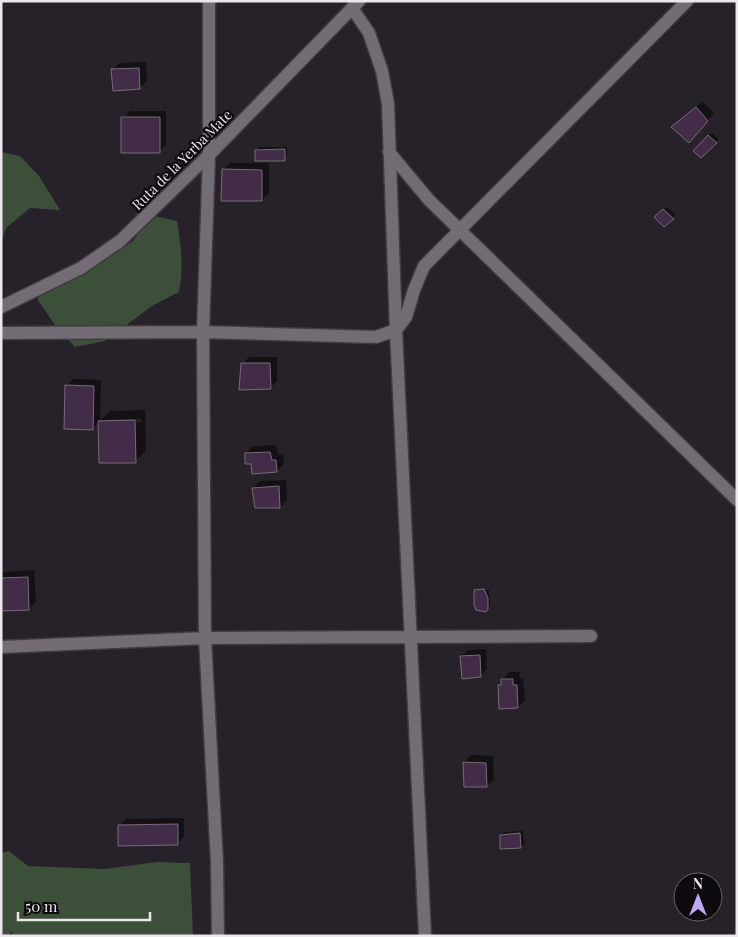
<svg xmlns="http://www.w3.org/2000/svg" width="738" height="937" viewBox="0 0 738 937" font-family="'Playfair Display',serif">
	<rect width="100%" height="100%" fill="#272129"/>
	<path fill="#3c4f39" d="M1,152L20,156L39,176L60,210L30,208L6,228L1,243Z
		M150,215L177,221C181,245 184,267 179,292L152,306L105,341L75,347L55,325L37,299L57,280L82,267L108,257L133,241Z
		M9,851L28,866L105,869L157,862L190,863L193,936H12V931L9,936H1V853Z"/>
	<path fill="#0007" fill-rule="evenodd" d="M146,62L147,81L140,88L113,70L119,63Z
		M703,101L714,113L696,134L680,121Z
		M130,111H166V145L159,152L123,118Z
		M712,133L719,139L701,156L695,151Z
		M259,147H287V156L284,159L256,150Z
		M230,163H269V193L262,200L223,170Z
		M667,207L676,215L664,226L656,217Z
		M249,357H277V381L270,388L242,364Z
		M73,379L101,380L100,421L110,411L145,410L146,451L135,461L99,422L93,428L66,386ZM141,419V422H108V420Z
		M276,445L278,454H283L284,464L277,471L252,463L246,453L253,446Z
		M286,480L287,500L280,507L253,488L260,481Z
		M34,570L36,602L29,609L1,610V575L5,572Z
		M477,589V591L489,590L490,605L485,610L475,591Z
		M486,649L487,669L480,676L461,656L468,650Z
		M509,672H519L520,678H523L525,700L518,707L499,686L502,682V679Z
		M471,755L493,756L494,779L487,786L464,762Z
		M184,818V837L177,844L119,826L126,819Z
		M523,831L524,844L520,847L501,835L504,832Z"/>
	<path fill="#422c47" stroke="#756d76" d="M139,68L140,89L113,91L111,69Z
		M696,107L708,121L689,143L671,127Z
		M121,117H160V153H121Z
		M708,135L717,143L701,158L693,151Z
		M285,149V161H255V150Z
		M222,169L262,170V201H221Z
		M663,209L674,219L664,227L654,217Z
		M241,363H270L271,389L239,390Z
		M65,385L94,386L93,430L64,429Z
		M135,420L136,463H99L98,421Z
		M270,452L272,460H276L277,472L252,474L251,464H245V453Z
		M279,486L280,508H255L252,488Z
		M28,577L29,610L1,611V578Z
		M484,589L488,598V609L486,612L476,610L474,605V590Z
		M480,655L481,677L462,679L460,656Z
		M501,679H513V685H517L518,708L499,709L498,685H501Z
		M463,762L486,763L487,787H464Z
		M178,824V845L118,846V825Z
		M520,833L521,848L500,849V835Z"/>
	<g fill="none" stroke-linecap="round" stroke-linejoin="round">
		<g stroke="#403b41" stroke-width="15">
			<path id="street" d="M209,1V155L203,332L205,638L217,863L218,936
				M352,8L369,33L382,71L388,104L396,330L425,936
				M389,152L429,200L737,500
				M1,333L203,332L376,337L396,330L406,317L414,290L424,266L687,1
				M1,647L205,638L591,636"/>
		</g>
		<g stroke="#403b41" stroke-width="15">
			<path id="secondary" d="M1,307L81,268L120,241L209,155L359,1"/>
		</g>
		<use href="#street" stroke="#746c75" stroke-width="12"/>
		<use href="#secondary" stroke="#746c75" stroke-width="12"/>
	</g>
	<g text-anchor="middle" stroke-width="4.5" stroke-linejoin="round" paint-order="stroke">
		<g font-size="14" fill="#ebe7ec" stroke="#0e0b0f">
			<text transform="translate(182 160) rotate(-45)" y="5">Ruta de la Yerba Mate</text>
		</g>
	</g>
	<rect width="738" height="937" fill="none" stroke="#ebe7ec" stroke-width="5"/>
	<g transform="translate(698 897)"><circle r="24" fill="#0e0b0f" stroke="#666367"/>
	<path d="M0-4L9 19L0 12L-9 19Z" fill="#c2a8f2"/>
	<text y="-8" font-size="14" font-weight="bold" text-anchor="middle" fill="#ebe7ec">N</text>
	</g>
	<path d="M18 912v8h132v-8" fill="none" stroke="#ebe7ec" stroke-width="2.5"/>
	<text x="25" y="912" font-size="15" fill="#ebe7ec" stroke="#0e0b0f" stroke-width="4" paint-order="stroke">50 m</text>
</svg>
